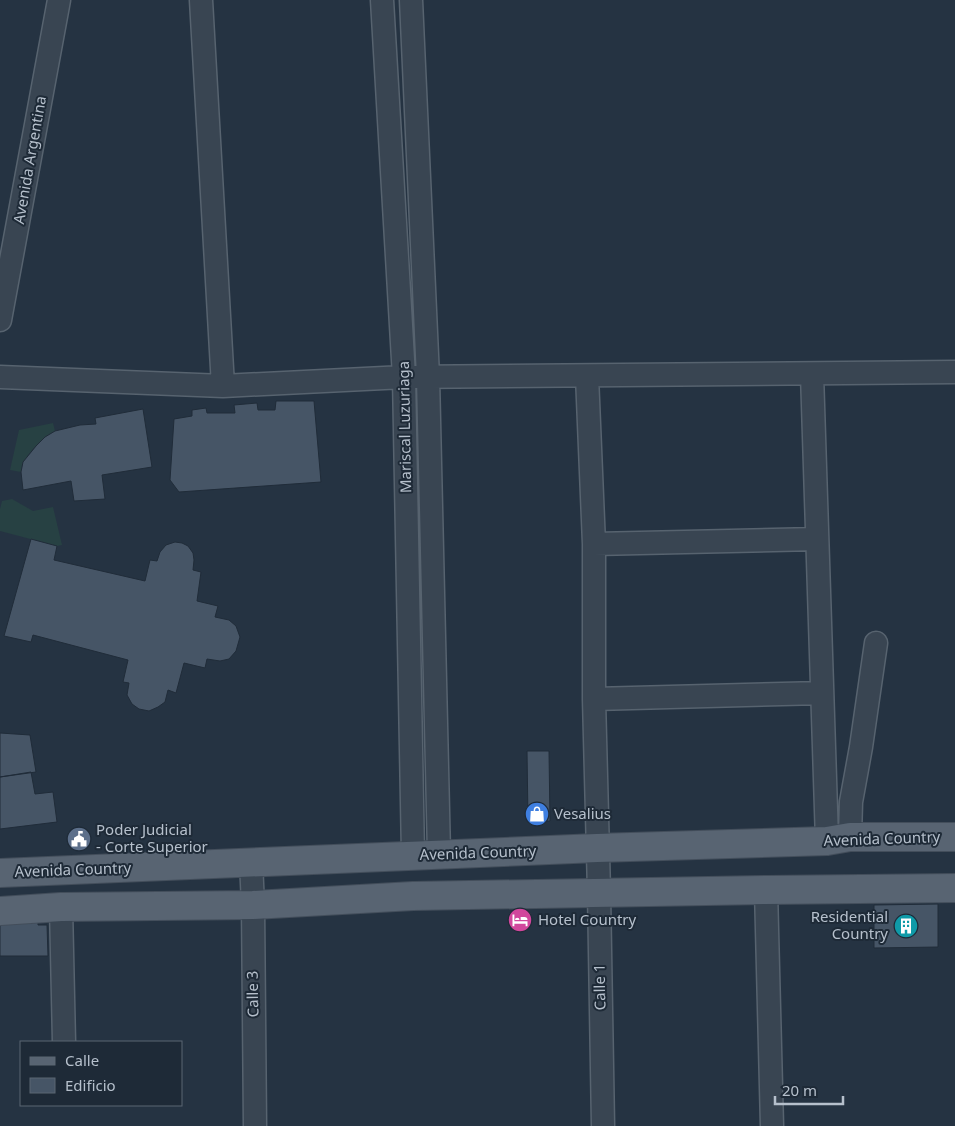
<svg xmlns="http://www.w3.org/2000/svg" width="955" height="1126" viewBox="0 0 955 1126" font-family="'Noto Sans',sans-serif">
	<rect width="100%" height="100%" fill="#253342"/>
	<path fill="#274143" d="M53,423L55,431C40,441 25,453 21,472L10,470L19,430Z
		M12,499L33,511L53,507L62,545L57,546L0,531V509L2,501Z"/>
	<path fill="#465566" stroke="#202c39" d="M276,401H314L321,482L179,492L170,480L174,419L192,416V410L206,408L207,413H235L234,405L257,403L258,410H275Z
		M143,409L152,467L102,475L105,499L74,501L71,481L23,490L21,472L23,462L36,446L45,437L55,431L80,425L96,424L95,418Z
		M31,539L57,546L54,560L145,581L150,560L157,561L160,552L166,545L175,542L182,543L188,546L193,553L194,560L193,570L201,572L197,601L218,606L215,617L229,620L236,626L240,637L236,651L229,659L220,661L207,659L205,668L184,663L176,693L168,690L165,702L158,707L149,711L139,709L132,704L127,695L129,683L123,682L128,660L33,635L31,642L4,636Z
		M0,733L30,735L36,772L0,777Z
		M527,751H549L550,821H528Z
		M31,772L35,794L53,792L57,822L0,829V777Z
		M938,904V947L874,948V905Z
		M0,919H38V925H47L48,956H0Z"/>
	<g fill="none" stroke-linecap="round" stroke-linejoin="round">
		<g stroke="#57636f" stroke-width="25">
			<path id="minor" d="M201,0L223,386
				M382,0L404,377L413,855
				M411,0L428,377L439,854
				M0,320L59,0
				M812,374L827,841
				M587,376L594,544V699L599,892L603,1126
				M0,377L223,386L404,377L955,372
				M594,544L817,539
				M594,699L822,693
				M850,837L851,802L861,747L876,643
				M251,862L253,905L255,1126
				M766,890L772,1126
				M61,907L64,1042"/>
		</g>
		<g stroke="#434e5b" stroke-width="30">
			<path id="major" d="M0,873L597,848L827,841L850,837H955
				M0,911L61,907L253,905L413,896L766,890L955,888"/>
		</g>
		<use href="#minor" stroke="#394552" stroke-width="22"/>
		<use href="#major" stroke="#586472" stroke-width="28"/>
	</g>
	<defs>
		<g id="shop-disc" transform="scale(1.25)"><circle r="9.5" fill="#3f7fe0" stroke="#1e2a37"/><path d="M-5-2.5h2.3a2.7 3.5 0 0 1 5.4 0H5L5.5 6h-11ZM-1.5-2.5h3a1.5 2.3 0 0 0-3 0Z" fill="#fff"/></g>
		<g id="civic-disc" transform="scale(1.25)"><circle r="9.5" fill="#5c6f8a" stroke="#1e2a37"/><path d="M-.6-6.5H3V-4.5H.6V-3L4-1V1h2V6H-6V1h2V-1L-.6-3ZM-1.2 2.5V6h2.4V2.5Z" fill="#fff"/></g>
		<g id="hotel-disc" transform="scale(1.25)"><circle r="9.5" fill="#d1479c" stroke="#1e2a37"/><path d="M-6-4.5h1.5V1H6V5H4.5V3h-9V5H-6ZM-4 0a1.8 1.8 0 1 1 3.6 0ZM.5 0V-2.5h3Q6-2.5 6 0Z" fill="#fff"/></g>
		<g id="building-disc" transform="scale(1.25)"><circle r="9.5" fill="#0f9aa8" stroke="#1e2a37"/><path d="M-4-6H4V6H1V3H-1V6H-4ZM-2.5-4.3h1.7v1.8h-1.7ZM.8-4.3h1.7v1.8H.8ZM-2.5-1h1.7V.8h-1.7ZM.8-1h1.7V.8H.8Z" fill="#fff"/></g>
	</defs>
	<g fill-rule="evenodd">
		<use href="#shop-disc" x="537" y="814"/>
		<use href="#civic-disc" x="79" y="839"/>
		<use href="#hotel-disc" x="520" y="920"/>
		<use href="#building-disc" x="906" y="926"/>
	</g>
	<g text-anchor="middle" stroke-width="4" stroke-linejoin="round" paint-order="stroke">
		<g font-size="15" fill="#b6c0cc" stroke="#1e2a37">
			<text transform="translate(30 160) rotate(-80)" y="5">Avenida Argentina</text>
			<text transform="translate(405 427) rotate(-91)" y="5">Mariscal Luzuriaga</text>
			<text transform="translate(882 839) rotate(-2)" y="5">Avenida Country</text>
			<text transform="translate(478 853) rotate(-2)" y="5">Avenida Country</text>
			<text transform="translate(73 870) rotate(-2)" y="5">Avenida Country</text>
			<text transform="translate(600 987) rotate(-91)" y="5">Calle 1</text>
			<text transform="translate(253 994) rotate(-91)" y="5">Calle 3</text>
		</g>
		<g font-size="15" fill="#b6c0cc" stroke="#1e2a37" text-anchor="start">
			<text x="554" y="819">Vesalius</text>
			<text x="96" y="835">Poder Judicial<tspan x="96" dy="17">- Corte Superior</tspan></text>
			<text x="888" y="922" text-anchor="end">Residential<tspan x="888" dy="17">Country</tspan></text>
			<text x="538" y="925">Hotel Country</text>
		</g>
	</g>
	<rect x="20" y="1041" width="162" height="65" fill="#1e2a37" stroke="#5b6673"/>
	<rect x="30" y="1057" width="25" height="8" fill="#586472" stroke="#5b6673"/>
	<text x="65" y="1066" font-size="15" fill="#b6c0cc">Calle</text>
	<rect x="30" y="1078" width="25" height="15" fill="#465566" stroke="#5b6673"/>
	<text x="65" y="1091" font-size="15" fill="#b6c0cc">Edificio</text>
	<path d="M775 1096v8h68v-8" fill="none" stroke="#b6c0cc" stroke-width="2.5"/>
	<text x="782" y="1096" font-size="15" fill="#b6c0cc" stroke="#1e2a37" stroke-width="4" paint-order="stroke">20 m</text>
</svg>
